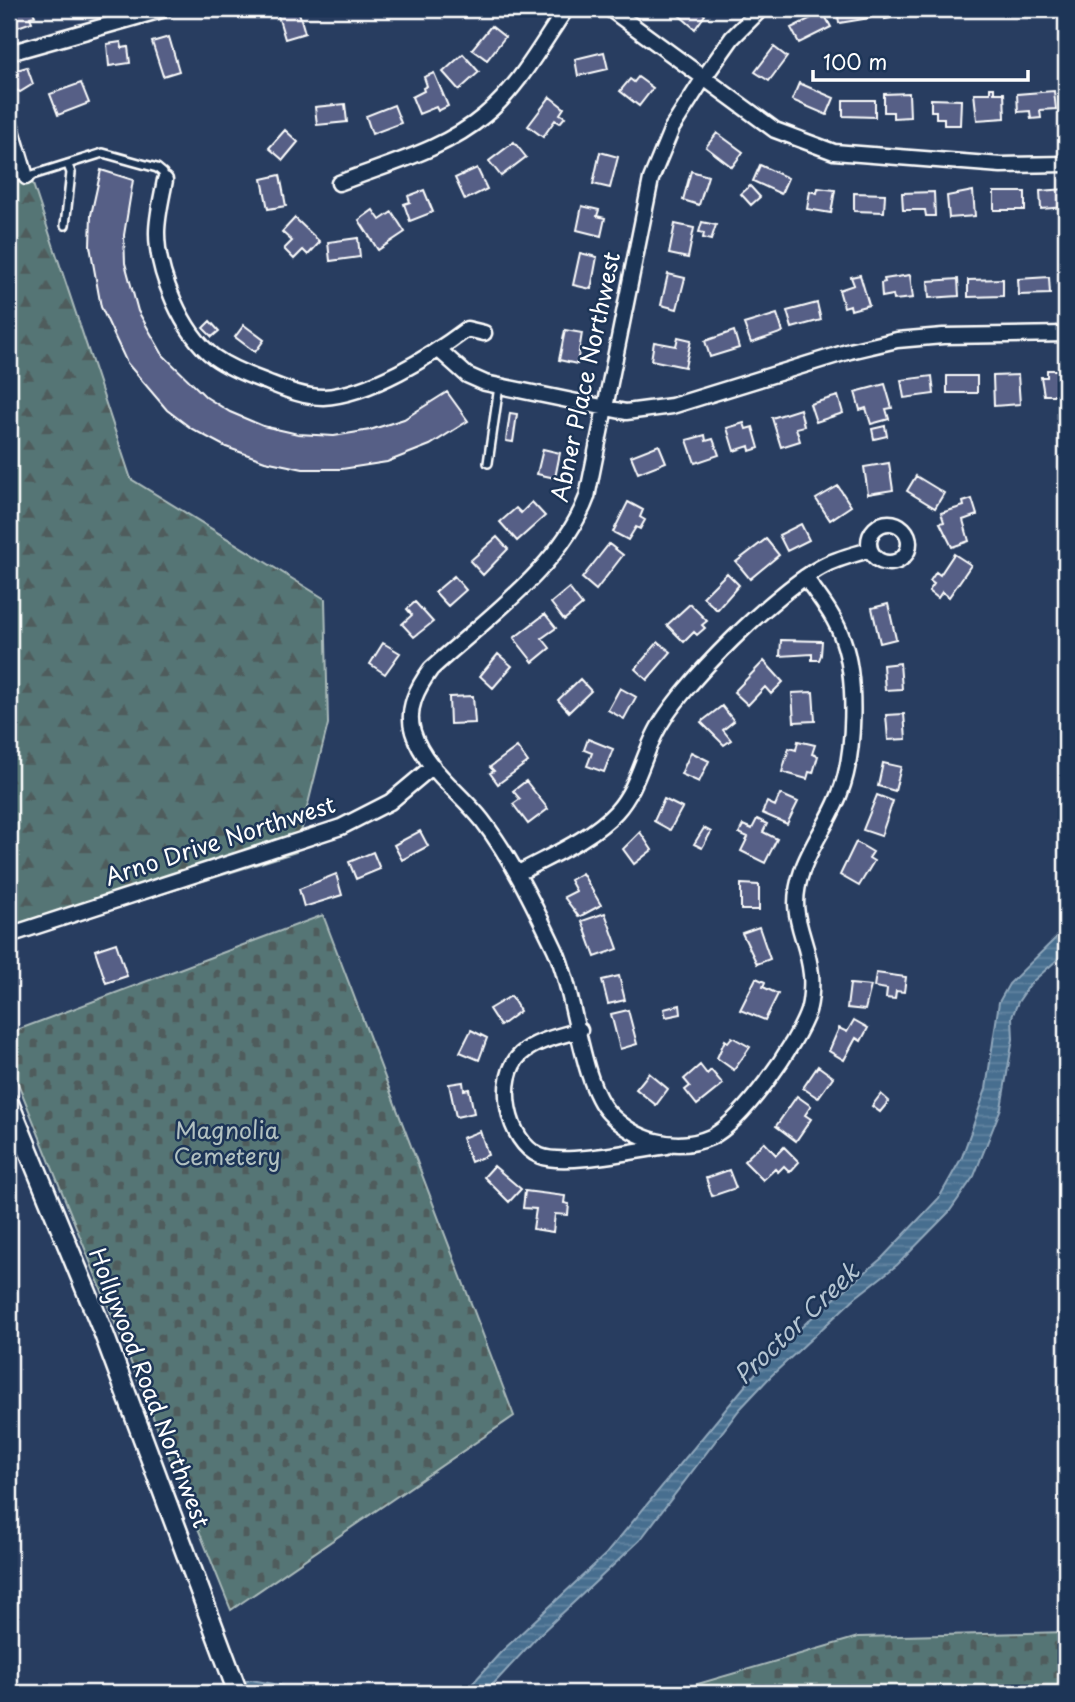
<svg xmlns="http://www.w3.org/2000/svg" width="1075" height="1702" viewBox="0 0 1075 1702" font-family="'Playpen Sans',sans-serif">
	<defs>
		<pattern id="forest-firs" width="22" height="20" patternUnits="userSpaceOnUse" patternTransform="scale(1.75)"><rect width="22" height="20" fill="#547575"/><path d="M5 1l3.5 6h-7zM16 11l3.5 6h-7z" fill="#4f5c5c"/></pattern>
		<pattern id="cemetery-stones" width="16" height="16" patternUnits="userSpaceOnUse" patternTransform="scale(1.75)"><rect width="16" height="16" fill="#547575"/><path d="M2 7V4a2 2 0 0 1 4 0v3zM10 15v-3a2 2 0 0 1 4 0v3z" fill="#4f5c5c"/></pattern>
		<pattern id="water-rules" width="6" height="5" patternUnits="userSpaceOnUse" patternTransform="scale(1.75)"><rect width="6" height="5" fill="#476e8f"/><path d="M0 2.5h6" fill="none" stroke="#6384a0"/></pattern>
	</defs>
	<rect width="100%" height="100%" fill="#283d60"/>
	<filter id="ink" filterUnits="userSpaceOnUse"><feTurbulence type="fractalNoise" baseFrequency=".0143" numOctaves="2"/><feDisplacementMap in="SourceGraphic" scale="14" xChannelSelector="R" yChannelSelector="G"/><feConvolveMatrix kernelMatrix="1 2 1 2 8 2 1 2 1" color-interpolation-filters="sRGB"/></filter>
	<g filter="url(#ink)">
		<path fill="url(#forest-firs)" stroke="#aababa" stroke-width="2" d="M9,112L131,479L325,599L328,724L296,852L9,942Z"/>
		<path fill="url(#cemetery-stones)" stroke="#aababa" stroke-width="2" d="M323,915L514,1416L231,1610L9,1061V1033Z
			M1066,1632V1693H667L858,1637Z"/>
		<path fill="url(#water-rules)" stroke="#91a8bc" stroke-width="2" d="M1066,928V952L1031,983L1018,1002L1012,1017L1013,1039L1001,1108L974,1176L949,1212L897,1265L856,1297L771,1376L739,1410L640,1540L538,1636L485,1693H464L501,1652L606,1554L764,1363L808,1321L882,1258L939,1198L962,1157L986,1089L999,1002L1009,984Z
			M251,1680L280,1685L292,1693H202Z"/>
		<path fill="#565f86" stroke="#fff" stroke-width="2" d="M9,9H32L35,16L30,17L32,22L9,30Z
			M276,9H298L305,33L285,39Z
			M672,9H698L705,15L695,29Z
			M837,9H868L870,18L839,23Z
			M883,9H913L914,14L885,19Z
			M823,12L831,27L799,43L791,28Z
			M491,26L505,37L487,60L472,49Z
			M169,37L179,71L163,76L152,42Z
			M121,42L122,48L128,47L130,63L109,66L107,44Z
			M774,47L787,57L769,81L755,72Z
			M604,52L608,69L578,76L575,59Z
			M463,54L479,72L459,90L443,72Z
			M27,67L33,84L20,92L15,89L10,72Z
			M434,73L448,106L438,111L436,107L419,114L412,97L424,91L423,88L427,86L424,77Z
			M638,77L653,88L639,106L620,91L630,79L634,82Z
			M81,83L89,103L58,115L50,94Z
			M799,83L834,98L827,115L792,100Z
			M990,88H994V93H1004L1005,118L977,120L974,93H990Z
			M1054,91L1056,109L1040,110L1041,118L1031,119L1030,111L1018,112L1017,94Z
			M909,93L910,117L893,118V112H884V94Z
			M550,97L564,108L560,114L565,117L560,123L555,120L543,137L528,126Z
			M931,99L961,100L960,125H944V118H936V111H931Z
			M843,100H875V117L843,116Z
			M345,104L347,122L317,125L315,107Z
			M394,105L401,123L372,134L366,116Z
			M285,130L298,142L283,160L269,148Z
			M717,133L743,152L732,167L706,147Z
			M514,142L526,157L501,176L489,161Z
			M600,152L618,157L610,188L593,184Z
			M760,165L788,178L781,194L753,181Z
			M477,168L487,189L465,200L455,178Z
			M101,170L133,180L124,235L125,263L138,311L163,355L206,397L230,412L263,426L298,434L334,436L370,430L404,419L447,392L468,421L430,445L387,462L342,469H303L265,461L226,447L192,429L167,410L127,363L101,307L90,246L91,215Z
			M691,171L708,176L699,205L683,200Z
			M280,175L286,206L268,209L262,179Z
			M750,186L760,197L751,205L741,194Z
			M818,188L835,190L831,213L807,209L810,191L817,193Z
			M1066,189V207L1041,209L1040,191Z
			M424,190L433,212L410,221L404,204L410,202L408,196Z
			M973,191L975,216L949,218L947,196Z
			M934,192L935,216H926L925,210H903L902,193Z
			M994,192H1025V210H994Z
			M854,193L885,194L884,212L854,211Z
			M582,206L599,210L597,216L605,218L601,236L577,230Z
			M373,210L380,220L392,212L405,232L378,250L359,220Z
			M295,218L320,242L308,255L303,250L294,259L284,249L292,241L282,232Z
			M702,222L716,225L711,240L703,238L704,233L699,232Z
			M675,224L694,228L688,258L669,254Z
			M358,238L360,257L330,261L328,242Z
			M580,253L597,257L591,289L573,285Z
			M668,274L685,278L677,309L661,305Z
			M860,275L869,305L851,310L850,305L844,307L839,290L854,285L851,277Z
			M910,275L913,298L894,300L893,295L882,297L881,283L885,282L884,279Z
			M1049,277L1050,294L1019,295L1018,279Z
			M958,279L959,296L929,298L928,281Z
			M1003,279V296L968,297V280Z
			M817,303L821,320L792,328L787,311Z
			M777,314L783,332L751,343L744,324Z
			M210,321L219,331L212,337L203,328Z
			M244,325L264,340L255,352L235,337Z
			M565,330L582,333L577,364L559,360Z
			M734,331L739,348L710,357L705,341Z
			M678,337L691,340L685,367L651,360L654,342L676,346Z
			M1047,370H1065V395H1044L1041,377H1047Z
			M1018,375L1020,404L994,406L993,376Z
			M932,376L934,394L904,398L901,380Z
			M947,376H977V393H947Z
			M885,384L892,408L886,409L889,419L871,424L866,408L860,410L855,392Z
			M838,396L843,413L816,422L810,404Z
			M800,409L804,426L796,428L800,441L781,447L772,418Z
			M510,413L517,414L513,442L506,441Z
			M744,423L746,429L753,427L759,448L750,451L749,446L734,451L727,428Z
			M885,426L887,436L874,439L872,429Z
			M705,435L706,441L713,439L719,455L695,463L687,440Z
			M659,445L666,462L638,473L631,456Z
			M543,449L560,453L555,478L537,474Z
			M889,463L893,490L868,494L864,467Z
			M916,476L944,493L935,508L907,491Z
			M838,486L851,506L830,520L816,499Z
			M972,499L977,515L963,520L969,541L952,547L940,523L944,522L941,513L964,506L963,502Z
			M532,502L545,516L517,541L500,522L516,508L521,513Z
			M628,502L643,510L640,517L645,520L640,529L636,527L628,540L613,532Z
			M801,524L809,540L787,551L779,535Z
			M497,537L508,549L483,575L470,561Z
			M766,539L779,555L750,579L736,562Z
			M609,544L623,555L596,590L582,578Z
			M954,554L971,565L949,597L942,592L938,598L929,591L934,584L930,581L936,572L940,575Z
			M727,573L739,585L717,610L703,597Z
			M454,576L466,590L448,606L435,592Z
			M569,588L582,605L564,620L551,603Z
			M415,602L433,622L414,637L402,624L412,615L407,609Z
			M690,604L707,621L702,625L705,628L697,635L694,632L684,642L667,625Z
			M888,604L896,639L880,643L872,608Z
			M545,614L556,628L542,638L550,648L533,662L514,638Z
			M781,640L822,641L821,655L819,660H812V654L780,656Z
			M658,642L671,652L647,680L635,669Z
			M383,643L400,653L385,674L370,664Z
			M498,654L512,666L493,688L480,676Z
			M764,661L783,682L771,694L765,687L748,705L734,692Z
			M900,663L902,689L885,690L883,665Z
			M580,679L591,691L569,712L558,700Z
			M620,688L636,697L624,719L608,710Z
			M813,692L815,721L794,722L792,693Z
			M473,696L475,723L450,724L449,697Z
			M722,706L734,721L723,730L731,740L724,745L701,722Z
			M904,714L906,739L888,740L886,715Z
			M588,739L613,749L604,772L587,766L592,753L584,750Z
			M798,741L815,745L812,754L818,756L813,773L809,772L807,779L782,772L789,748L796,750Z
			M517,747L528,762L498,784L490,773L494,771L490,767Z
			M691,752L709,761L699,782L681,774Z
			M883,763L901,767L895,791L878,786Z
			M526,781L548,809L528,824L513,804L520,799L513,791Z
			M780,794L798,802L787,824L762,813L767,802L775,806Z
			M877,795L893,801L881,836L863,830Z
			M664,799L682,808L670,830L654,821Z
			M757,819L767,824L763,832L777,839L765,863L741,851L748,837L739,833L743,825L752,829Z
			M704,828L711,832L702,848L694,844Z
			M420,831L428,846L402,860L394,845Z
			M640,832L652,850L634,864L623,849Z
			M856,842L873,852L869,858L874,861L859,886L840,875Z
			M373,852L380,869L356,879L349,862Z
			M582,873L601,905L579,917L564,897L576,891L570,880Z
			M336,874L342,895L304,907L299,889Z
			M741,884L759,885V910H741Z
			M605,913L618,949L595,957L582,921Z
			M759,927L770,959L757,964L742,933Z
			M116,943L127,976L106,983L95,950Z
			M876,973L906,977L904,992L896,991L895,999L886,998L887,989L874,987Z
			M619,976L625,1000L608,1004L602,980Z
			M756,978L765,982L763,987L778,994L765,1020L740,1010Z
			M850,984L871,986L865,1010L847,1008Z
			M511,996L520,1011L500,1026L489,1009Z
			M680,1005L681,1014L666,1017L664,1009Z
			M628,1010L637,1044L620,1049L611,1014Z
			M854,1020L868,1028L861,1041L856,1038L844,1060L829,1051L839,1028L847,1032Z
			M471,1030L487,1038L479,1060L460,1052Z
			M732,1037L750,1047L734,1070L717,1058L725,1040L728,1042Z
			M700,1065L707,1074L711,1070L723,1084L697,1105L685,1090L690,1086L684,1079Z
			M818,1066L833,1077L818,1098L803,1088Z
			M649,1073L668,1089L656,1105L636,1089Z
			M463,1082L464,1090L469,1089L474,1113L456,1117L449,1084Z
			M881,1094L889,1101L880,1112L872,1106Z
			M797,1096L811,1106L805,1115L811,1119L796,1141L776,1126Z
			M480,1131L488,1155L471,1162L462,1138Z
			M764,1142L776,1155L784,1147L799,1162L790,1172L784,1166L778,1172L775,1169L763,1180L744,1161Z
			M494,1166L521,1189L509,1202L484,1177Z
			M729,1170L736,1188L712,1196L706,1178Z
			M525,1191L565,1196L564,1203L569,1204L568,1215L555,1214L553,1232L533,1229L536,1209L523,1208Z"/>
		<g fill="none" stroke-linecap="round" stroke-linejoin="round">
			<g stroke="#fff" stroke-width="12">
				<path id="service" d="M26,177L103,153L157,168L163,173L165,180
					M65,225L71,173L68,165
					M488,463L499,386"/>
			</g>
			<g stroke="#fff" stroke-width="19">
				<path id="minor" d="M610,9L775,130L834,152L1001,165L1066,164
					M761,9L732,38L703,79L672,128L651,179L587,497C561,567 485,619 431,669C417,688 406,709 413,732C424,768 460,792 482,820C512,859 534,905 555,949C575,992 581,1084 609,1113C635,1140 675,1153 711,1137C742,1122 797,1044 808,1011C811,1001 812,984 811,974C807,933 786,917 802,871C811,844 830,821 840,793C855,755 857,680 843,640C835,616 819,597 805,577
					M9,53L165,9
					M9,120L26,177
					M165,180C162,197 157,216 157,233C157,272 182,333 214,357C228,367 250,376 267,382C285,389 303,397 323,397C369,395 431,356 467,329L484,333
					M339,183C388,164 444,150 485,115C519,87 541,45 566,9
					M439,350L467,375L485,383L626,412L672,406L850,351L897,340L943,336L1066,334
					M869 543a20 20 0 1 1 40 0a20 20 0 1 1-40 0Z
					M517,874C549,856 590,840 616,812C637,789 642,759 656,732C679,686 779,588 825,565C839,558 855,554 870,550
					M9,935L341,827L390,802L433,766
					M580,1030C561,1036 536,1040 521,1054C495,1078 507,1142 540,1156C564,1166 638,1150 667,1146"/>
			</g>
			<g stroke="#fff" stroke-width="23">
				<path id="tertiary" d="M9,1103L104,1334L238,1693"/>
			</g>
			<use href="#service" stroke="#1d3557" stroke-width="7"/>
			<use href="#minor" stroke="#1d3557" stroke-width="14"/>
			<use href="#tertiary" stroke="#1d3557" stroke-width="18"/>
		</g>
	</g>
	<g text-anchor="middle" stroke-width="5" stroke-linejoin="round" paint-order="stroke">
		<g font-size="23" fill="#fff" stroke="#1d3557">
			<text transform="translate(586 377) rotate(-78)" y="8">Abner Place Northwest</text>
			<text transform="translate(220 841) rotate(-18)" y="8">Arno Drive Northwest</text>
			<text transform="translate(149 1388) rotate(69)" y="8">Hollywood Road Northwest</text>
		</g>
		<g font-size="23" fill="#b2c1c1" stroke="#1d3557">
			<text x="227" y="1139">Magnolia<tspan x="227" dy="26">Cemetery</tspan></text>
		</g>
		<g font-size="24" font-style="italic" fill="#b5c5d2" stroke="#1d3557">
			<text transform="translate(797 1324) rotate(-44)" y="8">Proctor Creek</text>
		</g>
	</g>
	<rect width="1075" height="1702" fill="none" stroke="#1d3557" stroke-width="35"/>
	<rect x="18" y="18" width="1040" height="1667" fill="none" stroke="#fff" stroke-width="2.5" filter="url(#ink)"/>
	<path d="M813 70v10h215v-10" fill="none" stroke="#ffffff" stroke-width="3.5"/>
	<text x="823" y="70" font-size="21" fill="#ffffff" stroke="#1d3557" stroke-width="5" paint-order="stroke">100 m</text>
</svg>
